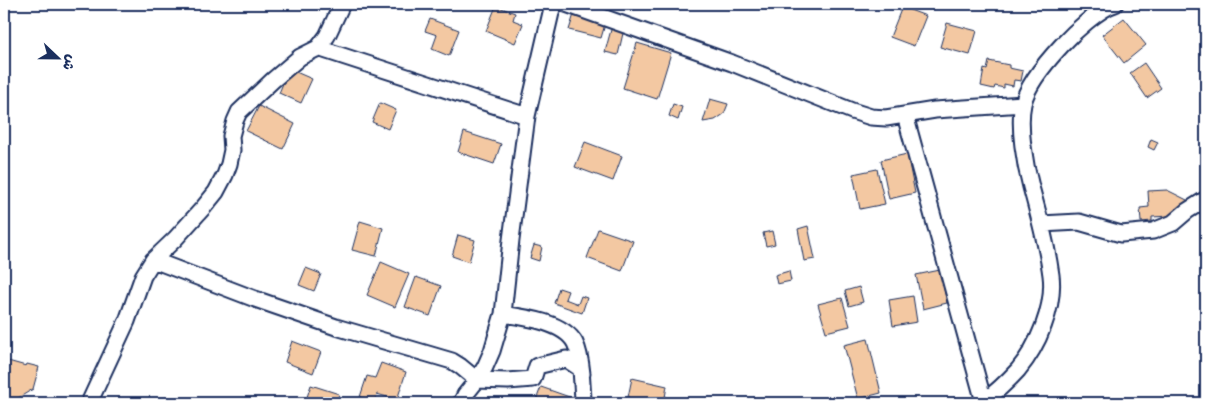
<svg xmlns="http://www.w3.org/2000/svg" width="1210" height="407" viewBox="0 0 1210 407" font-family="'Playpen Sans','Playpen Sans Arabic',sans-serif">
	<rect width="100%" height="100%" fill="#fff"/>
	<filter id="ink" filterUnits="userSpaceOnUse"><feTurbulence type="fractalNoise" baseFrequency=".02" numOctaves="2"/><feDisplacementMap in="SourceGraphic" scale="10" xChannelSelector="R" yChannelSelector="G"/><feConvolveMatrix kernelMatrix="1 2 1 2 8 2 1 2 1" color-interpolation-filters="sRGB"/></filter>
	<g filter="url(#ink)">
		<path fill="#f3c8a2" stroke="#1b2f5e" d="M937,4H952L950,9Z
			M496,6L515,13L513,20L523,24L515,43L486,31Z
			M902,7L926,16L914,46L890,37Z
			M575,11L606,21L601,38L569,30Z
			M1124,18L1146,45L1124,63L1102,35Z
			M430,19L459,30L449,56L432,49L437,35L425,31Z
			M947,23L977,31L970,55L940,47Z
			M612,26L624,29L618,55L605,52Z
			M637,43L671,53L657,99L623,88Z
			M989,61L1009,65V68L1023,71L1021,81L1014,80L1013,86L1004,84V88L995,86L994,89L981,86L984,69L987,70Z
			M1144,63L1161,88L1147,98L1130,73Z
			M289,69L312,79L301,103L279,93Z
			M710,99L728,104L724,114L715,120L703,122Z
			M380,103L396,110L388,129L372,122Z
			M673,104L682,107L678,120L669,116Z
			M259,106L295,124L283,149L246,131Z
			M464,132L501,144L494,164L458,152Z
			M1151,139L1158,142L1154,150L1148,147Z
			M585,142L622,156L613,181L575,167Z
			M907,154L915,193L889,199L881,160Z
			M877,169L885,204L860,209L853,174Z
			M1167,190L1191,202L1170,216L1152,217V221L1141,222L1140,208L1149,207L1148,191Z
			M360,221L383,228L376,256L352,250Z
			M808,226L815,259L804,261L798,229Z
			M598,229L633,241L622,271L587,258Z
			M772,231L775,244L766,246L763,233Z
			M458,235L475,240L469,262L452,256Z
			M534,245L542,247L539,261L530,258Z
			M381,262L409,274L395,307L367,295Z
			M306,268L321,274L314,291L299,285Z
			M940,270L947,303L923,309L916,275Z
			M789,271L791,281L777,284L775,275Z
			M416,277L441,286L430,316L405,307Z
			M859,287L863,302L849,306L845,291Z
			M559,288L568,291L565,299L578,304L581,296L587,298L582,313L554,303Z
			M913,296L917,322L893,326L889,300Z
			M842,298L850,326L826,332L818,304Z
			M4,309L9,311L4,326Z
			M868,339L881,393L858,399L844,345Z
			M292,341L321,352L313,373L285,362Z
			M8,361L26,366L27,364L39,367L33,389L15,400L4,397V376Z
			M381,363L406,372L397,400L377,394L375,402L360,397L367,376L375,378Z
			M632,378L667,386L664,403H633L627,402Z
			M311,385L339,394L336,403H305Z
			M541,387L575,399L573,403H535Z"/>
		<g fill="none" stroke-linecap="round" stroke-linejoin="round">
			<g stroke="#1b2f5e" stroke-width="19">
				<path id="minor" d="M566,4L732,63L852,111L871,117L886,118L935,110L1023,104
					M318,48L527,116
					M905,115L984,402
					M1041,224L1079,222L1121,234L1153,231L1173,223L1187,211L1206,199
					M153,260L255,299L336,327L452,361L460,366L477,380L508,381L533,379L537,366L566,359L581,369L583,399
					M503,314C524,317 564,322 575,343C580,353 581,364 582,374
					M89,403L127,321L143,276L153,260L175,239L203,208L216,192L225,175L229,164L232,150L231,136L235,121L239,112L273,80L300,57L318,48L327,36L342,4
					M461,403L465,395L477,380L485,367L492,351L503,314L511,240L527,116L553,4
					M982,403C995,393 1007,382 1018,370C1038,346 1055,307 1051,275C1047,245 1039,216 1031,187C1025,165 1018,126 1023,104C1027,84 1048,60 1062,45C1073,33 1100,8 1115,4"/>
			</g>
			<use href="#minor" stroke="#fff" stroke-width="15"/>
		</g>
	</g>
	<rect width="1210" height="407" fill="none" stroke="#fff" stroke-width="20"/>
	<rect x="10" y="10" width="1190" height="387" fill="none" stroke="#1b2f5e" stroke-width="2" filter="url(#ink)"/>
	<g transform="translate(58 58) rotate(112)" stroke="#ffffff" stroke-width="4" paint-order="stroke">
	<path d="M0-4L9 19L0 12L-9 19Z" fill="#1b2f5e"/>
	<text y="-8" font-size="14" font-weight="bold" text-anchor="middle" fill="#1b2f5e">ش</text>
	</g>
</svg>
